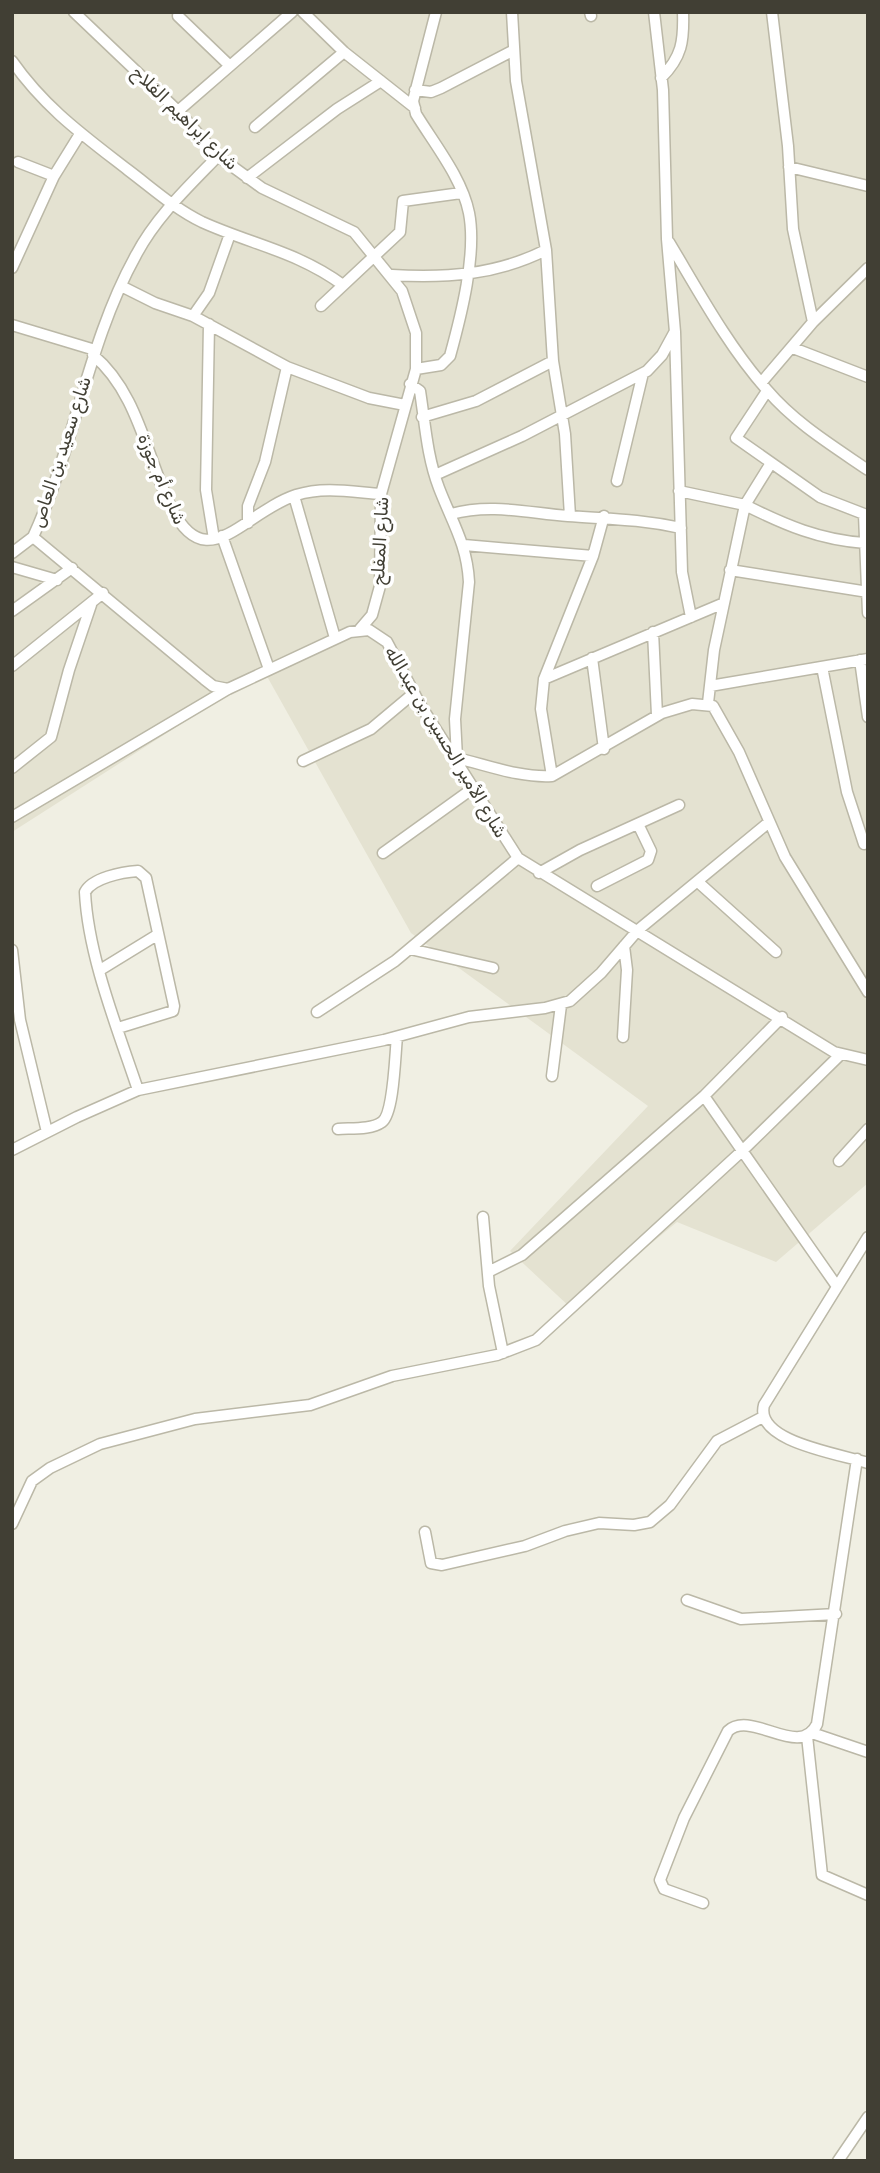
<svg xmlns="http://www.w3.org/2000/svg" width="880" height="2173" viewBox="0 0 880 2173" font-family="Rubik,'Noto Naskh Arabic',sans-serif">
	<rect width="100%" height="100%" fill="#f0efe3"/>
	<path fill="#e4e2d1" d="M12,12H868V1183L776,1262L677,1222L572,1309L510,1251L648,1106L411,933L264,671L12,832Z"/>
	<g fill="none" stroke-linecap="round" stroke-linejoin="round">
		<g stroke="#bbb8a7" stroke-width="13">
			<path id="minor" d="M74,12L178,111L218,156L262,188L354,232L402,291L416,333V369L381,494L380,586L372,615L360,629
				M303,12L344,52L415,108
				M512,12L516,81L546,250L553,361L565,434L570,516
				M590,12L591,16
				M654,12L663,90L667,239L675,332L682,572L691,617
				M178,16L229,65
				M12,61C45,108 83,135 128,170C152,188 175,209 202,222C253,245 296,251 343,285
				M661,78C682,57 684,41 683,12
				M415,90L431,92L441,88L514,50
				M178,111L292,12
				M255,127L344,52
				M218,156C188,187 156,217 136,255C87,343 75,446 33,537L204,679L213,686L228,689
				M18,162L54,176
				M789,167L868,186
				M247,178L337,109L381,81
				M669,242C699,292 728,346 767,390C795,423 833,446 868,470
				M12,268L54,176L80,134
				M392,275C447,278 496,275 546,250
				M121,286L155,303L193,316L287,367L369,398L405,405
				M321,306L400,232L403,201L461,193
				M193,316L209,293L230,234
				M813,322L868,268
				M209,324L206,490L214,539
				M12,325L95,350
				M793,348L868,377
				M93,355C135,390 145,448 166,496C203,585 240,514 296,495C324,486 353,492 381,494
				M416,369L441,365L450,356C461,316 477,254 469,213C462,178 435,145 416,114L413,101L436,12
				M761,383L813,322L793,229L788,146L772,12
				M410,384L420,391C425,423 427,457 439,488C452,522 467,544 469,582L455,719L457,758
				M767,391L736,438L820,497L864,514L868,613
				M422,417L476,401L553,361
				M771,463L745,505C785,525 820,540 865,543
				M435,475L522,436L647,371L662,355L674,333
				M617,481L643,373
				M679,491L745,505L714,650L708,703
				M294,496L335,638
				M451,514C491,503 528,513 568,516C609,519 640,519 681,528
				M248,523V506L265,462L287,367
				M222,536L269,669
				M464,545L593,556
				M12,553L33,537
				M12,567L57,580
				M730,570L868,592
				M12,611L72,568
				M653,632L657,715
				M592,658L604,749
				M860,660L868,717
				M12,666L103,593
				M822,667L847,792L864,844
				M544,679L724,603
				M710,686L868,659
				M452,757C485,764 518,778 552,776L662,713L692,704L713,706L739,752L785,857L868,992
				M303,761L371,729L414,693
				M12,768L51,737L69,670L91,605
				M552,776L541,709L544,679L593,556L604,516
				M12,817L228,689L350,632L369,630L387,642L421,706L518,858L834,1052L868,1060
				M383,853L472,789
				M539,873L580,850L679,805
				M698,882L776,952
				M597,886L648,860L651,851L638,824
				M410,949L493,968
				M12,950L20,1020L47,1132
				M100,970L157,935
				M317,1012L395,961L518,858
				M118,1028L173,1011L174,1006L146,878L138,871C122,872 92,878 85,892C88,956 118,1030 138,1090
				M623,1037L627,970L624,946
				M552,1076L561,1005
				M704,1096L836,1285
				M338,1129C351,1128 371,1130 382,1122C394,1113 395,1054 397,1037
				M12,1150L77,1117L138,1090L384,1040L469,1017L545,1008L570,1001L601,973L638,930L768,823
				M839,1161L868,1129
				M483,1217L489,1286L503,1353
				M868,1237L764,1405C754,1442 841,1454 868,1463
				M488,1272L522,1255L704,1096L782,1017
				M12,1524L32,1481L50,1468L100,1444L195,1419L310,1405L392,1376L497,1355L536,1340L742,1151L840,1055
				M425,1532L431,1563L442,1565L525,1546L565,1531L599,1523L634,1525L650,1522L670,1505L717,1441L763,1417
				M687,1600L741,1619L836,1614
				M812,1733L868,1752
				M807,1736L822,1875L868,1895
				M703,1903L664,1889L660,1880L684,1818L728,1731C751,1709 800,1760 817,1724L857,1459
				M838,2161L868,2117"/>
		</g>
		<use href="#minor" stroke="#fff" stroke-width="10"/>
	</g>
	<g text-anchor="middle" stroke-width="7" stroke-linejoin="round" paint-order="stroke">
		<g font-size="18" fill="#413f34" stroke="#fff">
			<text transform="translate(185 118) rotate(44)" y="6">شارع إبراهيم الفلاح</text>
			<text transform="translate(61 452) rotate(-72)" y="6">شارع سعيد بن العاص</text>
			<text transform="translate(162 479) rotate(67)" y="6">شارع أم جوزة</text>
			<text transform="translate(380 541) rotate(-87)" y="6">شارع المفلح</text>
			<text transform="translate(446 742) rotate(59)" y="6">شارع الأمير الحسين بن عبدالله</text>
		</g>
	</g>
	<rect width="880" height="2173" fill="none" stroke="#413f34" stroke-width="28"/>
</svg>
